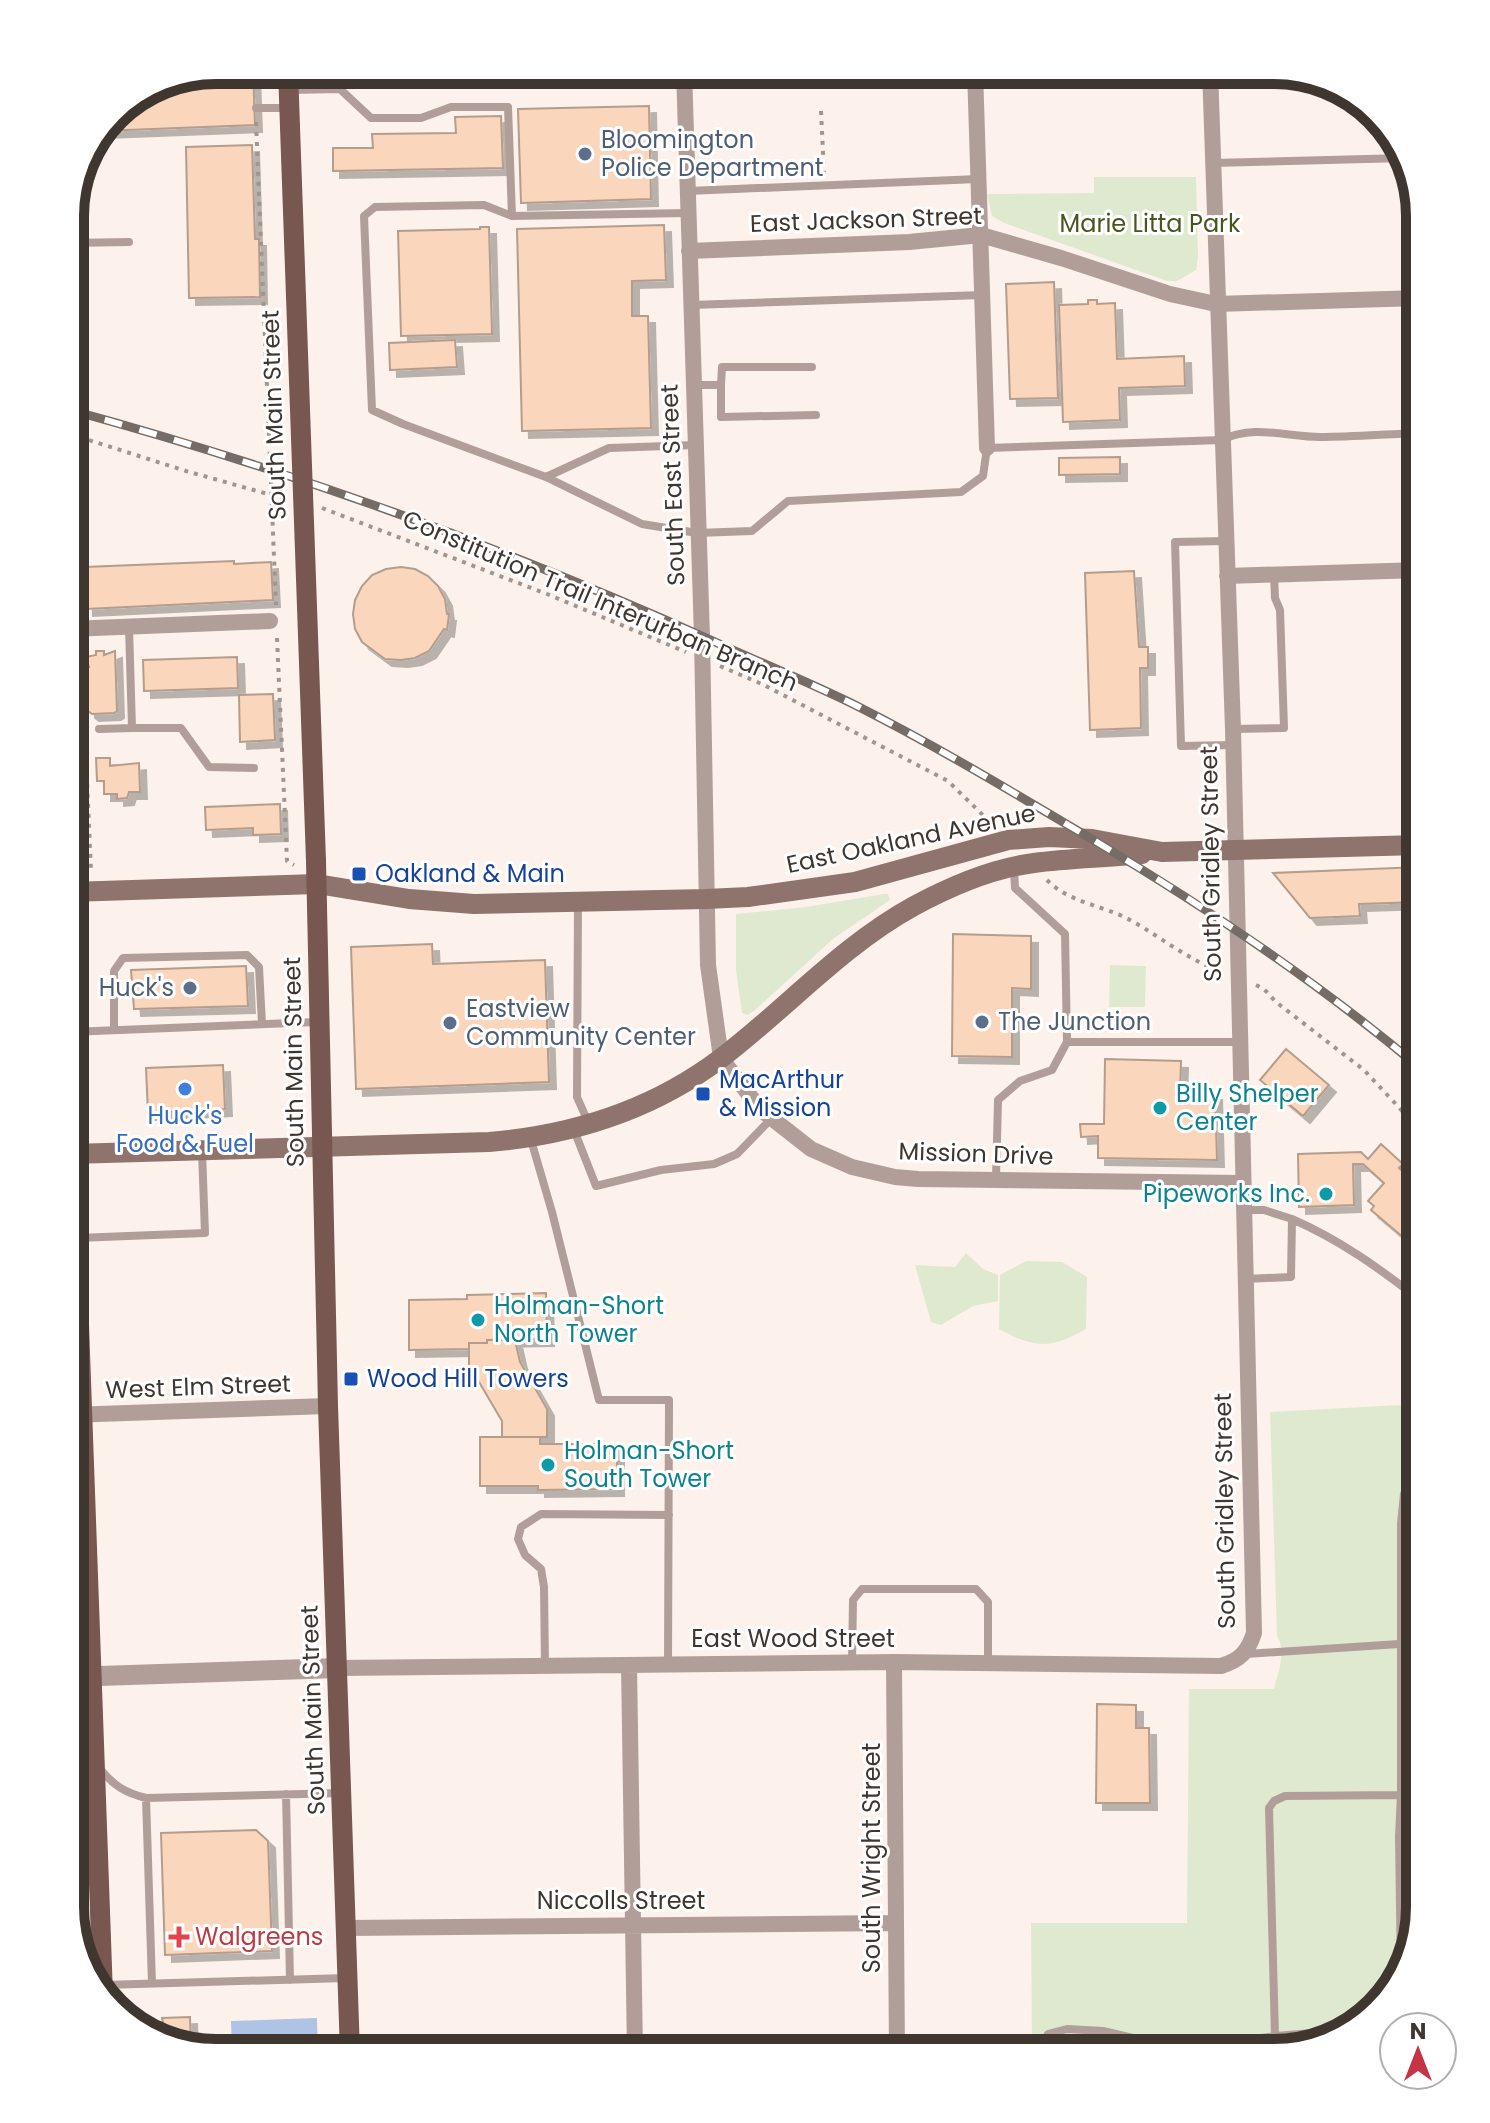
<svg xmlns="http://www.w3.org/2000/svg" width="1490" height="2123" viewBox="0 0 1490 2123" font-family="Poppins,sans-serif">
	<defs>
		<filter id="shadow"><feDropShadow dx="7" dy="7" stdDeviation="0" flood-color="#0004"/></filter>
	</defs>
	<rect width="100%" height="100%" fill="#fcf2eb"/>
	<path fill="#dfe9cf" d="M1094,177H1196L1198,256L1196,270L1177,281H1167L1004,223L992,216L987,194L1094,193Z
		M884,894H888L890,900L833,939L754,1011L748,1015L742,1013L736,970V914L806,907Z
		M1110,965L1146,966L1145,1007H1109Z
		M966,1253L983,1269L998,1275V1301L973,1306L941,1325L931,1322L915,1265L955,1267Z
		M1026,1261L1062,1262L1087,1277L1086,1329C1051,1349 1035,1349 999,1329L1000,1275Z
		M1420,1404V1907L1400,1980L1346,2034L1274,2053H1032L1031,1923H1187L1189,1689H1274C1278,1671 1287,1652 1277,1636L1270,1412Z"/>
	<path fill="#afc4e5" d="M317,2018L318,2053H232L231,2021Z"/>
	<path fill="#fad6bd" stroke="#b49d8d" stroke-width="2" filter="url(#shadow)" d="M216,70H253L255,125L101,131L119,107Z
		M649,106L651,199L521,203L518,109Z
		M501,116L503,168L333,171V148H373L372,134L456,133L455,117Z
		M252,145L255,239H259L260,297L189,298L186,147Z
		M664,225L666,280L632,281V316H648L651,428L522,431L517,229Z
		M480,227H489L492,334L401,336L398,231L480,229Z
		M1054,282L1058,398L1010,399L1006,284Z
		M1088,300H1097V304L1115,303L1117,359L1184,356L1185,386L1119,388L1120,420L1063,422L1059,305L1088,304Z
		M455,340L457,367L390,370L389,343Z
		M1120,457V474L1059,475V458Z
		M234,561V564L271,562L273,600L86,609L85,567Z
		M401,567L415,569L428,576L438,586L445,599L447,614H449L447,630L444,629L429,651L415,658L401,660L385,659L362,642L355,629L353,614L355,600L362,586L372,575L386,569Z
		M1134,571L1139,647H1148V668H1140L1141,728L1090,730L1085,573Z
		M96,651H104V655L115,651L117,711L114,713L92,714L88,711L87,667H89L86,657L96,655Z
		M237,657L238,688L144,691L143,660Z
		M273,694L275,740L240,742L239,695Z
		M96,758H110V766L139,763L140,792H129L127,798L117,799V794H104V781H97Z
		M280,804L281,834L253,835V828L206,830L205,807Z
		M1420,867V902L1359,904L1360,916L1310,918L1273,873Z
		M953,934L1031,936V989L1012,988V1057L952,1056Z
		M432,944L433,964L545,960L549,1082L356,1089L351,947Z
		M246,966L248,1006L134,1009L131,970Z
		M1286,1049L1329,1085L1303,1116L1260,1080Z
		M1105,1059L1181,1061L1180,1093H1215L1217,1160L1098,1158V1136L1081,1137L1080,1124H1104Z
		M223,1065L225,1109L148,1113L146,1068Z
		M1381,1144L1403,1164L1399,1168L1420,1187V1249L1413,1242L1411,1244L1371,1210L1374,1206L1368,1201L1384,1183L1363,1164H1353L1354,1205L1299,1207L1298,1154L1361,1152L1368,1159Z
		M546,1293L547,1339L487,1340V1343H469V1349L409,1350V1300L467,1299V1295Z
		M487,1340H515L520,1362L547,1409V1437H502V1421L469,1365V1343H487Z
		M480,1437H540V1444H617V1489L538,1490V1486H480Z
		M1097,1704L1136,1705V1728H1149L1150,1803H1096Z
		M256,1830L268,1841L272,1951L165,1955L161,1833Z
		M190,2017L191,2047L143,2031V2028H150V2023L163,2022L162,2018Z"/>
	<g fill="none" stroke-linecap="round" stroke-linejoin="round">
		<path stroke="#a09690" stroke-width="4" stroke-dasharray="4 6" stroke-linecap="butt" d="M821,111L824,172
			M256,122L276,605
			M70,434L186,471L282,498
			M73,434L80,612
			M322,508L547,594L686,652
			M277,638L287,861L294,865
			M81,644L91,871
			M720,666L762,684L948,781L993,825
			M1047,880C1069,903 1103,905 1130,920C1161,937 1188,960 1222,972
			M1256,985L1264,989L1276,1002L1364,1070L1420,1130"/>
		<path stroke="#b19e99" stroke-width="8" d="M291,90L340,89L371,118H421L451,107H508L512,216
			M256,108H287
			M1213,163L1405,158
			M688,191L978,179
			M688,213L512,216L484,205L375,207L364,216L372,410L403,424L546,477L642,524L697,533L752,531L788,501L961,492L983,476L987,448L1222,440C1253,424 1287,437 1320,437C1353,437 1387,434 1420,433
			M70,243L129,242
			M692,305L982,295
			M694,385H721L722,367H812
			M721,385V417L816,415
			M546,477L609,448L696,445
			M1226,541L1175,542L1181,746L1233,745
			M129,627L132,728H181L209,767L254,768
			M99,729L132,728
			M1233,729L1284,728L1280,610L1275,598L1274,575
			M1014,869L1015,888L1065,934L1067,1042
			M578,902L577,1097L588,1122
			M1407,985L1420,998
			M114,1030V971L123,958L247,955L259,967L262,1024
			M70,1032L317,1022
			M574,1130L596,1186L661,1170L714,1164L737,1154L771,1119
			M531,1140L552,1212L599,1400H669L668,1664
			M996,1179L998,1100L1020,1081L1052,1070L1067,1042H1239
			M1244,1210H1264L1292,1219L1291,1277L1245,1279
			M1292,1219C1340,1240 1379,1268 1420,1300
			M77,1238L205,1233L202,1151
			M1246,1654L1399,1644
			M852,1662L853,1600L862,1589H976L988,1602V1663
			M545,1666L544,1587L541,1569L525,1555L518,1539L521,1527L541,1514L669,1515
			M101,1770C114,1786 126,1793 146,1798L341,1793
			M286,1794L290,1980
			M146,1798L152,1984
			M1401,1976L1399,1836L1401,1795L1420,1794
			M104,1985L346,1978
			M1275,2036L1350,2030
			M1041,2053L1042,2044L1048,2034L1067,2029L1103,2031L1181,2049L1275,2036L1269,1808L1274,1801L1285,1796L1401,1795V1523L1404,1494L1410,1477L1420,1472"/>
		<path stroke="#b19e99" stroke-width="16" d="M684,70L702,637L708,965L721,1058L760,1109L811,1149L852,1167L895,1177L918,1179L1242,1183
			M975,70L987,448
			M689,251L909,242L981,235L1061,258L1170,294L1216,304L1420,298
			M1227,576L1420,570
			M70,629L270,621
			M70,1415L328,1406
			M894,1662L897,2053
			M629,1665L635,2053
			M338,1668L894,1662L1221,1666C1240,1660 1248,1652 1254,1633L1233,729L1210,70
			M347,1928L896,1923"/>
		<path stroke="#b19e99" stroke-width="20" d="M70,1677L338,1668"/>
		<path stroke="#8f746e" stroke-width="20" d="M70,892L317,884L409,899L474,904L706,899L748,897L855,882L1008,840L1049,837L1092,839L1162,852L1420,845
			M70,1154L489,1142C573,1135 652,1110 720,1059C786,1009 841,946 914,906C951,886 993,868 1034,863C1070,858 1106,858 1142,854"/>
		<path stroke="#775750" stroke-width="20" d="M288,70L290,127
			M316,861L328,1406L350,2053
			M70,1073L103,1995"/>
		<g stroke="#756c65" stroke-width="9">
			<path id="rail" d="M70,410C290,470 506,548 713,641C761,663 811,683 859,707C938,747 1014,793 1090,838C1204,906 1318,982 1420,1068"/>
		</g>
		<use href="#rail" stroke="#fff" stroke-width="6" stroke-dasharray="18" stroke-linecap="butt"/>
		<path stroke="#775750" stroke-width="20" d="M290,127L316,861"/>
	</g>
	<g fill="#5c6f8a" stroke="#fff" stroke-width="3">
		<circle cx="585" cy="154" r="8"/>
		<circle cx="190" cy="988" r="8"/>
		<circle cx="982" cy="1022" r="8"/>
		<circle cx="450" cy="1023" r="8"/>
	</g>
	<g fill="#1a4fb4" stroke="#fff" stroke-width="3">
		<rect x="351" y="866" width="16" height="16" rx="4"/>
		<rect x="695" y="1086" width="16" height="16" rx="4"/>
		<rect x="343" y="1371" width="16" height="16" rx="4"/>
	</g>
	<circle fill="#3f7fe0" stroke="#fff" stroke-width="3" cx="185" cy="1089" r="8"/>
	<g fill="#0f9aa8" stroke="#fff" stroke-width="3">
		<circle cx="1160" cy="1108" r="8"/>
		<circle cx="1326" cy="1194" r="8"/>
		<circle cx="478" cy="1320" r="8"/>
		<circle cx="548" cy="1465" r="8"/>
	</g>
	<path fill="#e0444e" stroke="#fff" stroke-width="3" d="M175 1925h8v8h8v8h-8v8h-8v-8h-8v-8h8z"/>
	<g text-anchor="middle" stroke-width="6" stroke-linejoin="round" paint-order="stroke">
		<g font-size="24" fill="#4e5e75" stroke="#fff" text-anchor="start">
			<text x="601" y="148">Bloomington<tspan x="601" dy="28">Police Department</tspan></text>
			<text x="174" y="996" text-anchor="end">Huck's</text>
			<text x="466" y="1017">Eastview<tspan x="466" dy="28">Community Center</tspan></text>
			<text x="998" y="1030">The Junction</text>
		</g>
		<g font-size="24" fill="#3f3630" stroke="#fff">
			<text transform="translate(866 220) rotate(-2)" y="8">East Jackson Street</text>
			<text transform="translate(274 415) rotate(-92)" y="8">South Main Street</text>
			<text transform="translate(673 485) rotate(-92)" y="8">South East Street</text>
			<text transform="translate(600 601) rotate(23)" y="8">Constitution Trail Interurban Branch</text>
			<text transform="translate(911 839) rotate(-12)" y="8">East Oakland Avenue</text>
			<text transform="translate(1211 864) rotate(-91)" y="8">South Gridley Street</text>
			<text transform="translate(294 1062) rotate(-91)" y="8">South Main Street</text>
			<text transform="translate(976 1154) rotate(2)" y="8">Mission Drive</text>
			<text transform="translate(198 1387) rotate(-2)" y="8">West Elm Street</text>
			<text transform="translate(1225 1511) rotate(-91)" y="8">South Gridley Street</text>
			<text x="793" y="1647">East Wood Street</text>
			<text transform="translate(313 1710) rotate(-92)" y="8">South Main Street</text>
			<text transform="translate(872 1858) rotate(-90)" y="8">South Wright Street</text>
			<text x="621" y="1909">Niccolls Street</text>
		</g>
		<g font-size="24" fill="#46561f" stroke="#fff">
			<text x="1150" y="232">Marie Litta Park</text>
		</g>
		<g font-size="24" fill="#164399" stroke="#fff" text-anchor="start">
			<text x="375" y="882">Oakland &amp; Main</text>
			<text x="719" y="1088">MacArthur<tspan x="719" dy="28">&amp; Mission</tspan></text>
			<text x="367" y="1387">Wood Hill Towers</text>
		</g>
		<g font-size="24" fill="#0d838f" stroke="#fff" text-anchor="start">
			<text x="1176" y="1102">Billy Shelper<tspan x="1176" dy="28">Center</tspan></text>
			<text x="1310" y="1202" text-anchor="end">Pipeworks Inc.</text>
			<text x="494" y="1314">Holman-Short<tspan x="494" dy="28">North Tower</tspan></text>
			<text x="564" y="1459">Holman-Short<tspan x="564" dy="28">South Tower</tspan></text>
		</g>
		<g font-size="24" fill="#366cbe" stroke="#fff">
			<text x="185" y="1124">Huck's<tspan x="185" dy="28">Food &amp; Fuel</tspan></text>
		</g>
		<g font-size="24" fill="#be3a42" stroke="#fff" text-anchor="start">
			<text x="195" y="1945">Walgreens</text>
		</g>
	</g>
	<path d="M0 0H1490V2123H0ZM216 84H1274A132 132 0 0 1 1406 216V1907A132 132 0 0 1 1274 2039H216A132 132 0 0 1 84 1907V216A132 132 0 0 1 216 84Z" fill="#fff" fill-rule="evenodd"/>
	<path fill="none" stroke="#3f3630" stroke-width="10" d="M216 84H1274A132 132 0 0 1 1406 216V1907A132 132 0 0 1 1274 2039H216A132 132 0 0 1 84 1907V216A132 132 0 0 1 216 84Z"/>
	<g transform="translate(1418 2051)"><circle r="38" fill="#ffffff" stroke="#b2afac" stroke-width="2"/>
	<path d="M0-6L14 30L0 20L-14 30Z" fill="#c43444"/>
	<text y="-12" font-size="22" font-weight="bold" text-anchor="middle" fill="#3f3630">N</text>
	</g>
</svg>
